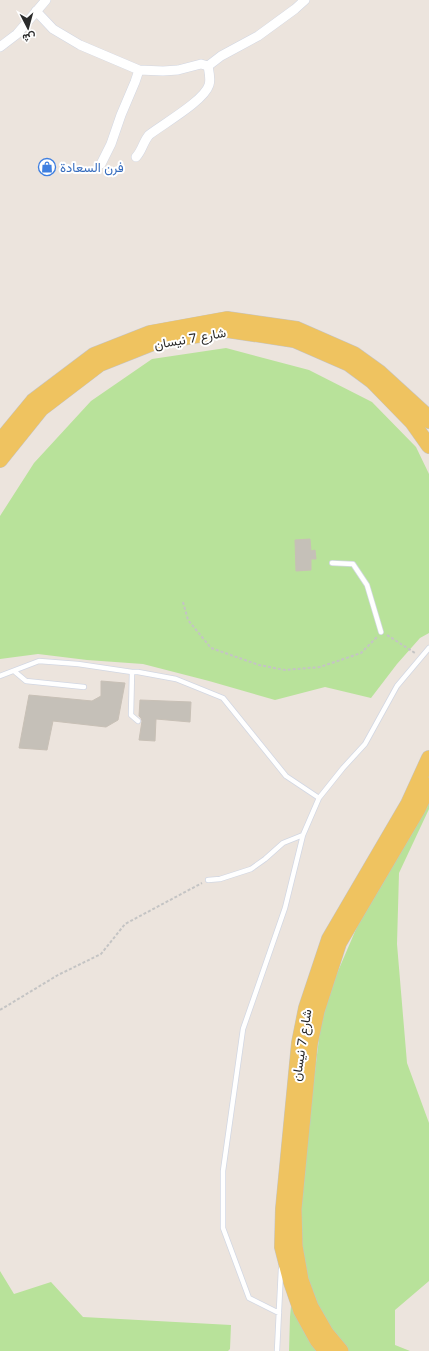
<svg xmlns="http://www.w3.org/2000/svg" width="429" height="1351" viewBox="0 0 429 1351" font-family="'Varela Round',Vazirmatn,sans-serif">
	<rect width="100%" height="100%" fill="#ece4dd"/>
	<path fill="#b8e29a" d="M226,348L309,370L372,402L416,447L429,474V633L420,638L397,664L371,698L325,687L275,700L209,681L143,664L87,660L38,654L0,659V516L34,463L91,401L152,359Z
		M429,785V809L399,873L397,944L407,1063L429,1123V1281L395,1310V1345L410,1351H289L290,1317L307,1136L323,1006L378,878Z
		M0,1271L14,1294L51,1282L83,1317L231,1325L230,1349L228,1351H0Z"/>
	<path fill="#c5c0b8" stroke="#c8c0b6" d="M310,539L311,551L315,550L316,559H311V570L296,571L295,540Z
		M101,681L125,683L118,720L106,727L53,721L47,750L19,748L29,695L92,701L101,696Z
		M140,700L191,702L190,722L156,719L155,741L139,740L142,721L141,718L139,716Z"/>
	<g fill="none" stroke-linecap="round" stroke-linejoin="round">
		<g stroke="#d2d7e3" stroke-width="6">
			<path id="lane" d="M332,563L353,564L367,585L381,632
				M14,671L26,681L84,687
				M132,672L131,715L138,721
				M0,676L39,661L78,664L132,672H138L176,679L223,698L286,776L319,798L343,768L365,744L397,686L429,648
				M208,880L220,879L251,869L265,859L283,843L303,835
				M279,1313L249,1298L223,1228V1171L243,1029L285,908L303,835L319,798
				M277,1351L281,1269"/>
		</g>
		<g stroke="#d2d7e3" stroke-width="10">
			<path id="street" d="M36,11L53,29L80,45L139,70L163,71L178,70L201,64L208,66
				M0,47L17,34L46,0
				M208,66L221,56L258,36L295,9L305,0
				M136,157C142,151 143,142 149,135C163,124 204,101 209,85C211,79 209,72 208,66
				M101,164L111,144L121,115L135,82L139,70"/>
		</g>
		<g stroke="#c4c4c4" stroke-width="16">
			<path id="primary" d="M0,441L33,401L94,355L150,333L227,319L297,329L354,354L379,372L424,413L429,421
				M0,460L41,409L100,364L153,343L227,330L294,340L349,364L372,381L412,422L429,446
				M326,1351L317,1340L301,1311L291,1282L282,1247L283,1209L299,1043L306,1008L329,939L408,804L429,758
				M341,1351L326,1333L311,1307L301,1280L295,1246L294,1209L310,1044L317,1011L339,943L418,809L429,785"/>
		</g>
		<path stroke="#c4c4c4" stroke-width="2" stroke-dasharray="3 2" stroke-linecap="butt" d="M183,602L188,620L211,648L259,665L285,670L320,667L361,653L377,637
			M387,635L415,653
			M0,1010L58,975L101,954L125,924L202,883"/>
		<use href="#lane" stroke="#fff" stroke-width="4.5"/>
		<use href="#street" stroke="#fff" stroke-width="9"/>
		<use href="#primary" stroke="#efc360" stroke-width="15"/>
	</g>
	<defs>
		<g id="shop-ring" transform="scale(0.9)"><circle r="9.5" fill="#fff" stroke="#3f7fe0" stroke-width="1.5"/><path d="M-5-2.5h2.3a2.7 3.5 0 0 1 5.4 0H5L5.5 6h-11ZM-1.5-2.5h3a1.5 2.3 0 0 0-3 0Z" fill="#3f7fe0"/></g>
	</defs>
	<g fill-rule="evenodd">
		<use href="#shop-ring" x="47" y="167"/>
	</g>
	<g text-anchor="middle" stroke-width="4" stroke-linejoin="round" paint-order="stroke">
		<g font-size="13" fill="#366cbe" stroke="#fff" text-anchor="start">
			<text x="60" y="172">فرن السعادة</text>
		</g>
		<g font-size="13" fill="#2b2b2b" stroke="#fff">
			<text transform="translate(190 338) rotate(-10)" y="5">شارع 7 نيسان</text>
			<text transform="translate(301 1045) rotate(-81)" y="5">شارع 7 نيسان</text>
		</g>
	</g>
	<g transform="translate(28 28) rotate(174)" stroke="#ffffff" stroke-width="3" paint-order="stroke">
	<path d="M0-3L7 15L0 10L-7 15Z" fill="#2b2b2b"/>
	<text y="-6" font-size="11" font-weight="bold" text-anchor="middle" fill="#2b2b2b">ش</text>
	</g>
</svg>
